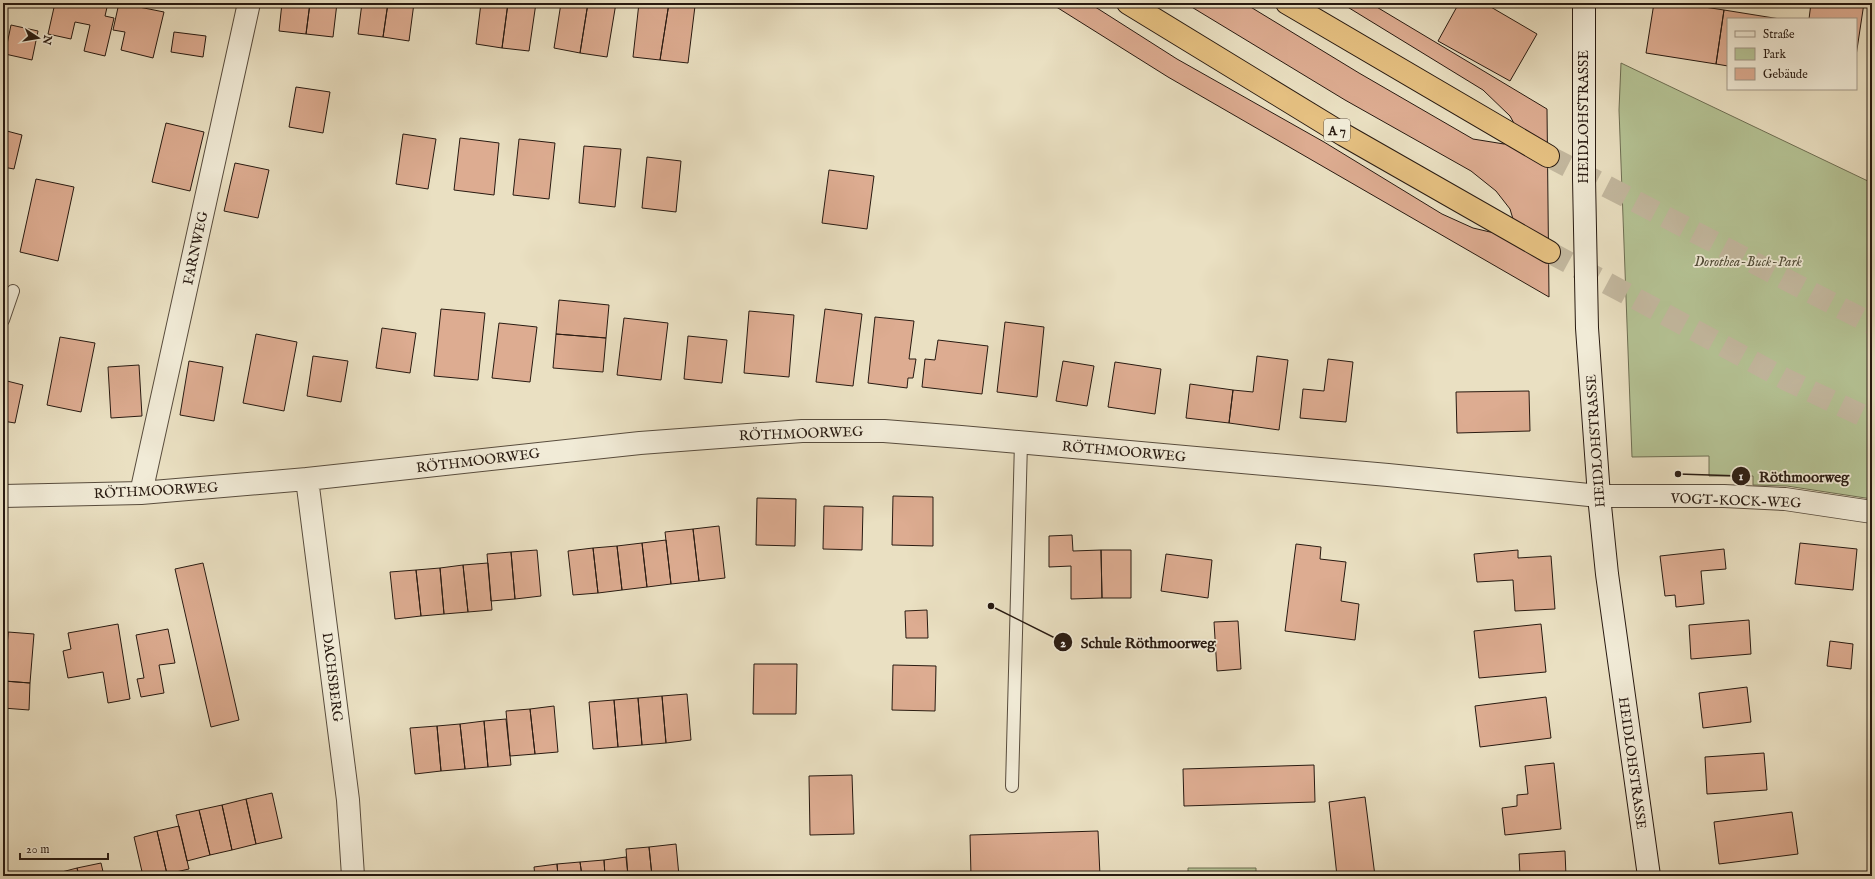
<svg xmlns="http://www.w3.org/2000/svg" width="1875" height="879" viewBox="0 0 1875 879" font-family="'IM FELL English',serif">
	<rect width="100%" height="100%" fill="#eae0c2"/>
	<filter id="stains"><feTurbulence type="fractalNoise" baseFrequency=".005" numOctaves="4"/><feColorMatrix values="0 0 0 0 .2 0 0 0 0 .09 0 0 0 0 .02 0 0 0 .5 -.17"/></filter>
	<radialGradient id="worn" r=".72"><stop offset=".6" stop-color="#630" stop-opacity="0"/><stop offset="1" stop-color="#630" stop-opacity=".3"/></radialGradient>
	<path fill="#b5c395" stroke="#6e6e53" d="M1621,63L1872,183V499L1787,486L1753,485V476H1709V456L1632,457L1619,110Z
		M1188,868H1256V876H1188Z"/>
	<path fill="#ddac91" stroke="#281a11" d="M55,3H108L105,16L114,18L105,56L84,51L90,25L75,22L71,39L48,34Z
		M119,3L164,12L153,58L121,50L125,32L113,30Z
		M282,3H310L306,34L279,31Z
		M310,3H337L333,37L306,34Z
		M362,3H388L383,37L358,34Z
		M388,3H414L409,41L383,37Z
		M481,3H508L502,48L476,44Z
		M508,3H536L529,51L502,48Z
		M561,3H588L580,53L554,48Z
		M588,3H616L607,57L580,53Z
		M639,3H669L660,60L633,57Z
		M669,3L695,6L688,63L660,60Z
		M1050,3H1089L1177,59L1324,142L1442,214L1473,228L1490,232L1504,231L1513,219L1510,209L1496,191L1471,171L1345,100L1185,3H1244L1359,73L1473,139L1504,144L1513,140L1516,127L1510,116L1483,90L1341,3H1370L1547,109L1549,297L1168,77Z
		M1459,3H1484L1537,34L1510,81L1438,41Z
		M1654,3H1678L1724,10L1716,64L1646,53Z
		M1811,3H1864L1856,56V19H1809Z
		M1724,10L1780,19H1728V66L1716,64Z
		M11,25L38,31L32,60L5,54Z
		M174,32L206,36L203,57L171,52Z
		M296,87L330,92L323,133L289,127Z
		M166,123L204,132L190,191L152,182Z
		M3,130L22,135L14,169L3,167Z
		M403,134L436,139L428,189L396,184Z
		M460,138L499,143L494,195L454,190Z
		M519,139L555,143L549,199L513,195Z
		M584,146L621,149L615,207L579,203Z
		M647,157L681,161L676,212L642,208Z
		M235,163L269,170L258,218L224,211Z
		M829,170L874,176L867,229L822,223Z
		M36,179L74,187L58,261L20,252Z
		M559,300L609,305L606,338L556,334Z
		M441,309L485,313L478,380L434,376Z
		M825,309L862,314L853,386L816,382Z
		M749,311L794,315L789,377L744,373Z
		M875,317L914,321L909,359H916L913,378H908L907,388L868,383Z
		M624,318L668,323L661,380L617,375Z
		M1005,322L1044,327L1037,397L997,392Z
		M499,323L537,327L530,382L492,378Z
		M382,328L416,333L410,373L376,368Z
		M256,334L297,342L284,411L243,403Z
		M556,334L606,338L603,372L553,368Z
		M688,336L727,340L722,383L684,379Z
		M60,337L95,343L81,412L47,405Z
		M938,340L988,346L982,394L922,387L925,359L935,360Z
		M313,356L348,361L341,402L307,396Z
		M1257,356L1288,360L1279,430L1229,423L1233,390L1253,392Z
		M1328,359L1353,362L1346,422L1300,418L1303,389L1324,391Z
		M189,361L223,367L214,421L180,415Z
		M1063,361L1094,366L1087,406L1056,401Z
		M1115,362L1161,369L1155,414L1108,407Z
		M139,365L142,416L111,418L108,367Z
		M3,380L23,385L15,423L3,421Z
		M1190,384L1233,390L1229,423L1186,418Z
		M1529,391L1530,431L1457,433L1456,392Z
		M893,496L933,497V546L892,545Z
		M757,498L796,499L795,546L756,545Z
		M824,506L863,507L862,550L823,549Z
		M719,526L725,578L699,581L693,529Z
		M693,529L699,581L671,584L665,532Z
		M1072,535L1073,551L1101,550L1102,598L1071,599V566L1049,567V536Z
		M666,540L671,584L647,587L642,543Z
		M642,543L647,587L622,590L617,546Z
		M1800,543L1857,549L1853,590L1795,584Z
		M1296,544L1321,547L1320,559L1346,562L1341,601L1359,604L1355,640L1285,631Z
		M617,546L622,590L598,593L593,548Z
		M593,548L598,593L573,595L568,551Z
		M1724,549L1726,569L1701,571L1704,604L1676,607L1675,595L1665,596L1660,556Z
		M537,550L541,596L515,599L511,552Z
		M1101,550H1131V598H1102Z
		M1518,550V558L1551,556L1555,609L1515,611L1513,580L1477,582L1474,554Z
		M511,552L515,599L491,601L487,554Z
		M1166,554L1212,560L1208,598L1161,591Z
		M203,563L239,720L211,727L175,569Z
		M488,563L492,610L468,612L463,565Z
		M463,565L468,612L444,614L440,568Z
		M440,568L444,614L421,616L416,570Z
		M416,570L421,616L395,619L390,572Z
		M927,610L928,638H906L905,611Z
		M1749,620L1751,654L1691,659L1689,625Z
		M1238,621L1241,669L1217,671L1214,622Z
		M118,624L130,699L108,703L103,672L68,678L63,651L71,649L68,633Z
		M1541,624L1546,672L1479,678L1474,631Z
		M168,629L175,663L159,665L164,693L141,697L137,679L144,678L136,635Z
		M3,632H8L5,681H3Z
		M8,632L34,634L30,683L5,681Z
		M1830,641L1853,644L1851,669L1827,666Z
		M754,664H797L796,714H753Z
		M893,665L936,666L935,711L892,710Z
		M3,681L30,683L29,710L3,708Z
		M1747,687L1751,722L1703,728L1699,693Z
		M687,694L691,740L666,743L662,696Z
		M662,696L666,743L642,745L638,698Z
		M1546,697L1551,738L1480,747L1475,706Z
		M638,698L642,745L618,747L614,700Z
		M614,700L618,747L593,749L589,702Z
		M554,706L558,752L535,754L530,709Z
		M530,709L535,754L510,756L506,711Z
		M506,719L511,765L488,767L484,721Z
		M484,721L488,767L465,769L460,724Z
		M460,724L465,769L441,771L437,726Z
		M437,726L441,771L415,774L410,728Z
		M1764,753L1767,790L1707,794L1705,757Z
		M1554,763L1561,829L1505,835L1502,808L1517,806V795L1528,794L1525,766Z
		M1314,765L1315,802L1184,806L1183,769Z
		M852,775L854,834L810,835L809,776Z
		M272,793L282,838L256,844L246,799Z
		M1365,797L1375,876H1337L1329,802Z
		M246,799L256,844L232,850L222,805Z
		M222,805L232,850L210,855L199,810Z
		M199,810L210,855L187,861L176,815Z
		M1792,812L1798,854L1719,864L1714,822Z
		M179,826L189,869L167,874L157,831Z
		M157,831L167,874L158,876H143L134,837Z
		M1098,831L1100,876H971L970,835Z
		M676,844L679,876H652L649,847Z
		M649,847L652,876H628L626,849Z
		M1565,851L1566,876H1520L1519,854Z
		M626,857L628,876H605L604,860Z
		M604,860L605,876H582L580,862Z
		M580,862L582,876H558L557,864Z
		M101,863L104,876H79L77,868Z
		M557,864L558,876H535L534,867Z
		M77,868L79,876H54V874Z"/>
	<g fill="none" stroke-linecap="round" stroke-linejoin="round">
		<path stroke="#c3b89f" stroke-width="22" stroke-dasharray="22 11" stroke-linecap="butt" d="M1548,156L1872,324
			M1549,252L1787,380L1872,420"/>
		<g stroke="#584c3d" stroke-width="14">
			<path id="service" d="M3,320L13,291
				M1012,786L1021,442"/>
		</g>
		<g stroke="#584c3d" stroke-width="24">
			<path id="minor" d="M307,479L348,800L353,876
				M141,493L249,3
				M3,496L141,493L307,479L640,443L802,431H884L961,437L1388,475L1599,496H1724L1785,499L1872,512"/>
		</g>
		<g stroke="#281a11" stroke-width="24">
			<path id="secondary" d="M1584,3V179L1587,328L1599,496L1607,574L1649,876"/>
		</g>
		<g stroke="#281a11" stroke-width="24">
			<path id="motorway" d="M1128,3L1344,135L1549,252
				M1287,3L1548,156"/>
		</g>
		<use href="#service" stroke="#f1ebd7" stroke-width="12"/>
		<use href="#minor" stroke="#f1ebd7" stroke-width="22"/>
		<use href="#secondary" stroke="#f1ebd7" stroke-width="22"/>
		<use href="#motorway" stroke="#e5c081" stroke-width="22"/>
	</g>
	<g text-anchor="middle" stroke-width="3.5" stroke-linejoin="round" paint-order="stroke">
		<rect fill="#f1ebd7" stroke="#64594c" stroke-width="1" x="1324" y="119" width="26" height="22" rx="3"/>
		<g font-size="13" font-weight="bold" fill="#281a11">
			<text x="1337" y="135">A 7</text>
		</g>
		<g font-size="14" fill="#281a11" stroke="#f1ebd7">
			<text transform="translate(1583 117) rotate(-90)" y="5">HEIDLOHSTRASSE</text>
			<text transform="translate(195 248) rotate(-78)" y="5">FARNWEG</text>
			<text transform="translate(801 433) rotate(-2)" y="5">RÖTHMOORWEG</text>
			<text transform="translate(1595 441) rotate(-94)" y="5">HEIDLOHSTRASSE</text>
			<text transform="translate(1124 451) rotate(5)" y="5">RÖTHMOORWEG</text>
			<text transform="translate(478 460) rotate(-7)" y="5">RÖTHMOORWEG</text>
			<text transform="translate(156 490) rotate(-3)" y="5">RÖTHMOORWEG</text>
			<text transform="translate(1736 500) rotate(2)" y="5">VOGT-KOCK-WEG</text>
			<text transform="translate(333 677) rotate(83)" y="5">DACHSBERG</text>
			<text transform="translate(1633 763) rotate(82)" y="5">HEIDLOHSTRASSE</text>
		</g>
		<g font-size="14" font-style="italic" fill="#524d39" stroke="#f1ebd7">
			<text x="1748" y="266">Dorothea-Buck-Park</text>
		</g>
	</g>
	<path fill="none" stroke="#281a11" stroke-width="1.5" d="M1678 474L1741 476M991 606L1063 642"/>
	<g fill="#281a11" stroke="#f1ebd7" stroke-width="1.5">
		<circle cx="1678" cy="474" r="4"/>
		<circle cx="991" cy="606" r="4"/>
		<circle cx="1741" cy="476" r="10"/>
		<circle cx="1063" cy="642" r="10"/>
	</g>
	<g font-size="12" text-anchor="middle" font-weight="bold" fill="#fff">
		<text x="1741" y="480">1</text>
		<text x="1063" y="647">2</text>
	</g>
	<g font-size="15" text-anchor="middle" font-weight="bold" fill="#281a11" stroke="#f1ebd7" stroke-width="3.5" stroke-linejoin="round" paint-order="stroke">
		<text x="1804" y="482">Röthmoorweg</text>
		<text x="1148" y="648">Schule Röthmoorweg</text>
	</g>
	<rect width="1875" height="879" fill="none" stroke="#eae0c2" stroke-width="16"/>
	<rect x="4" y="4" width="1867" height="871" fill="none" stroke="#281a11" stroke-width="2"/>
	<rect x="8" y="8" width="1859" height="863" fill="none" stroke="#281a11"/>
	<rect x="1727" y="18" width="130" height="72" fill="#f1ebd7" stroke="#a19788"/>
	<rect x="1735" y="31" width="20" height="6" fill="#f1ebd7" stroke="#a19788"/>
	<text x="1763" y="38" font-size="12" fill="#281a11">Straße</text>
	<rect x="1735" y="48" width="20" height="12" fill="#b5c395" stroke="#a19788"/>
	<text x="1763" y="58" font-size="12" fill="#281a11">Park</text>
	<rect x="1735" y="68" width="20" height="12" fill="#ddac91" stroke="#a19788"/>
	<text x="1763" y="78" font-size="12" fill="#281a11">Gebäude</text>
	<g transform="translate(38 38) rotate(102)" stroke="#f1ebd7" stroke-width="3" paint-order="stroke">
	<path d="M0-3L7 15L0 10L-7 15Z" fill="#281a11"/>
	<text y="-6" font-size="11" font-weight="bold" text-anchor="middle" fill="#281a11">N</text>
	</g>
	<path d="M20 853v6h88v-6" fill="none" stroke="#281a11" stroke-width="2"/>
	<text x="26" y="853" font-size="12" fill="#281a11" stroke="#f1ebd7" stroke-width="3" paint-order="stroke">20 m</text>
	<rect width="100%" height="100%" filter="url(#stains)"/>
	<rect width="100%" height="100%" fill="url(#worn)"/>
</svg>
